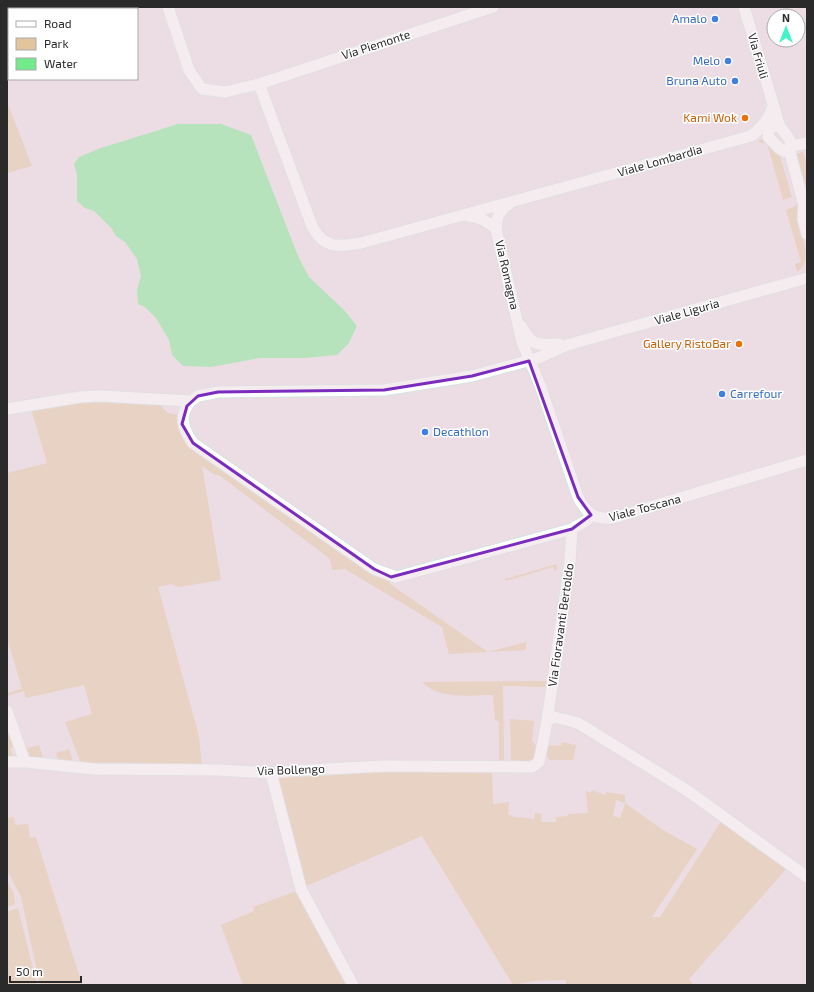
<svg xmlns="http://www.w3.org/2000/svg" width="814" height="992" viewBox="0 0 814 992" font-family="'Exo 2',sans-serif">
	<rect width="100%" height="100%" fill="#ecdde4"/>
	<path fill="#e1c59b" fill-rule="evenodd" d="M7,102L32,166L7,173Z
		M763,139L779,153L792,197L783,200L767,143H760L759,140Z
		M803,152L807,164V206L792,155Z
		M798,197C799,204 798,212 799,220C801,236 814,262 797,272L795,264L801,262L786,210L797,205Z
		M98,400L157,402L168,413L178,415V428L187,444L374,575L390,582V584L488,652L526,642V650L449,654L442,627L345,569L332,570L330,559L219,475H215L202,466L221,580L179,587L171,584L158,587L199,736L202,767L82,766L65,722L92,714L84,685L26,698L24,691L7,696V693L22,689L7,638V473L47,463L31,409Z
		M557,564L556,572L553,567L506,581L505,579Z
		M549,681L546,690V687L503,686L504,760L501,765H499V721L495,720L493,695C471,695 439,700 422,682Z
		M510,719L534,721L532,741L537,746L536,756L529,764L511,763Z
		M7,721L14,747L10,748L13,755H18V757L7,761Z
		M562,742L576,745L573,760H549V757H546V745L561,746Z
		M39,745L44,761L32,760L25,749Z
		M69,749L73,762L59,763L56,753Z
		M349,771L492,772L493,804L509,802L508,814L515,817L534,819L535,813L542,814L541,822H556V817L568,816V814L588,813L586,791L590,793L592,790L605,795L606,792L625,795V803L663,830L697,849L652,917H660L722,820L788,867L689,979L694,985H566V980L535,981L513,985L422,836L304,887L277,778ZM616,800L625,803L620,818L613,816Z
		M14,817L15,825L28,824L30,838L36,837L82,985H40L21,897L7,870V818Z
		M7,881L14,894L15,904L7,907Z
		M299,890L352,985H243L221,925L254,911L253,907Z
		M18,908L37,985H7V912Z"/>
	<path fill="#73eb8b" d="M178,124H221L251,135L298,256L309,277L344,310L357,326L349,343L337,355L304,358H260L211,367L183,366L172,355L169,340L156,318L145,307L138,304L137,290L141,276L137,259L125,242L116,236L112,229L94,211L85,208L77,201V175L74,164L79,157L101,148Z"/>
	<g fill="none" stroke-linecap="round" stroke-linejoin="round">
		<g stroke="#d2e3de" stroke-width="13">
			<path id="street" d="M168,7L189,70L202,89L225,92L259,84L493,7
				M744,7L780,127
				M259,84L312,226C324,249 338,247 361,243L751,136C762,128 769,119 773,106
				M773,126L780,127C786,134 798,147 784,151L780,149L768,137L769,129Z
				M791,146L807,143
				M789,149L804,205L803,219L807,234
				M508,205C499,210 496,218 496,229L522,342L540,385L578,497C586,513 595,520 613,518L807,460
				M468,216C480,217 487,221 496,229
				M521,326C533,347 537,345 559,344
				M191,401C178,416 183,429 193,443L374,569L396,577L572,529L587,520L591,515
				M7,409L80,397L100,396L191,401L198,396L218,392L384,390L472,376L538,358L567,345L807,278
				M7,711L25,762
				M547,721L570,561L572,529
				M7,762H25L94,769L218,770L271,773L289,771L385,766L532,767L539,762L547,721L554,717L578,723L688,791L807,877
				M271,773L301,889L353,985"/>
		</g>
		<use href="#street" stroke="#fff" stroke-width="11"/>
	</g>
	<path d="M0 0H814V992H0ZM529,361L578,497L591,515L572,529L391,577L374,569L193,443L182,424L187,406L198,396L218,392L384,390L472,376Z" fill="#ecdde4" fill-opacity=".55" fill-rule="evenodd"/>
	<path fill="none" stroke="#7b2cbf" stroke-width="3" stroke-linejoin="round" d="M529,361L578,497L591,515L572,529L391,577L374,569L193,443L182,424L187,406L198,396L218,392L384,390L472,376Z"/>
	<g fill="#3f7fe0" stroke="#fff" stroke-width="1.5">
		<circle cx="715" cy="19" r="4"/>
		<circle cx="728" cy="61" r="4"/>
		<circle cx="735" cy="81" r="4"/>
		<circle cx="722" cy="394" r="4"/>
		<circle cx="425" cy="432" r="4"/>
	</g>
	<g fill="#e8710a" stroke="#fff" stroke-width="1.5">
		<circle cx="745" cy="118" r="4"/>
		<circle cx="739" cy="344" r="4"/>
	</g>
	<g text-anchor="middle" stroke-width="3" stroke-linejoin="round" paint-order="stroke">
		<g font-size="12" fill="#366cbe" stroke="#fff" text-anchor="end">
			<text x="707" y="23">Amalo</text>
			<text x="720" y="65">Melo</text>
			<text x="727" y="85">Bruna Auto</text>
			<text x="730" y="398" text-anchor="start">Carrefour</text>
			<text x="433" y="436" text-anchor="start">Decathlon</text>
		</g>
		<g font-size="12" fill="#2a2a2a" stroke="#fff">
			<text transform="translate(376 45) rotate(-18)" y="4">Via Piemonte</text>
			<text transform="translate(758 56) rotate(74)" y="4">Via Friuli</text>
			<text transform="translate(660 161) rotate(-16)" y="4">Viale Lombardia</text>
			<text transform="translate(507 275) rotate(77)" y="4">Via Romagna</text>
			<text transform="translate(687 312) rotate(-16)" y="4">Viale Liguria</text>
			<text transform="translate(645 508) rotate(-15)" y="4">Viale Toscana</text>
			<text transform="translate(561 625) rotate(-82)" y="4">Via Fioravanti Bertoldo</text>
			<text transform="translate(291 770) rotate(-2)" y="4">Via Bollengo</text>
		</g>
		<g font-size="12" fill="#c56008" stroke="#fff" text-anchor="end">
			<text x="737" y="122">Kami Wok</text>
			<text x="731" y="348">Gallery RistoBar</text>
		</g>
	</g>
	<rect width="814" height="992" fill="none" stroke="#2a2a2a" stroke-width="16"/>
	<rect x="8" y="8" width="130" height="72" fill="#ffffff" stroke="#aaaaaa"/>
	<rect x="16" y="21" width="20" height="6" fill="#ffffff" stroke="#aaaaaa"/>
	<text x="44" y="28" font-size="12" fill="#2a2a2a">Road</text>
	<rect x="16" y="38" width="20" height="12" fill="#e1c59b" stroke="#aaaaaa"/>
	<text x="44" y="48" font-size="12" fill="#2a2a2a">Park</text>
	<rect x="16" y="58" width="20" height="12" fill="#73eb8b" stroke="#aaaaaa"/>
	<text x="44" y="68" font-size="12" fill="#2a2a2a">Water</text>
	<g transform="translate(786 28)"><circle r="19" fill="#ffffff" stroke="#aaaaaa"/>
	<path d="M0-3L7 15L0 10L-7 15Z" fill="#41f4c7"/>
	<text y="-6" font-size="11" font-weight="bold" text-anchor="middle" fill="#2a2a2a">N</text>
	</g>
	<path d="M10 976v6h71v-6" fill="none" stroke="#2a2a2a" stroke-width="2"/>
	<text x="16" y="976" font-size="12" fill="#2a2a2a" stroke="#ffffff" stroke-width="3" paint-order="stroke">50 m</text>
</svg>
